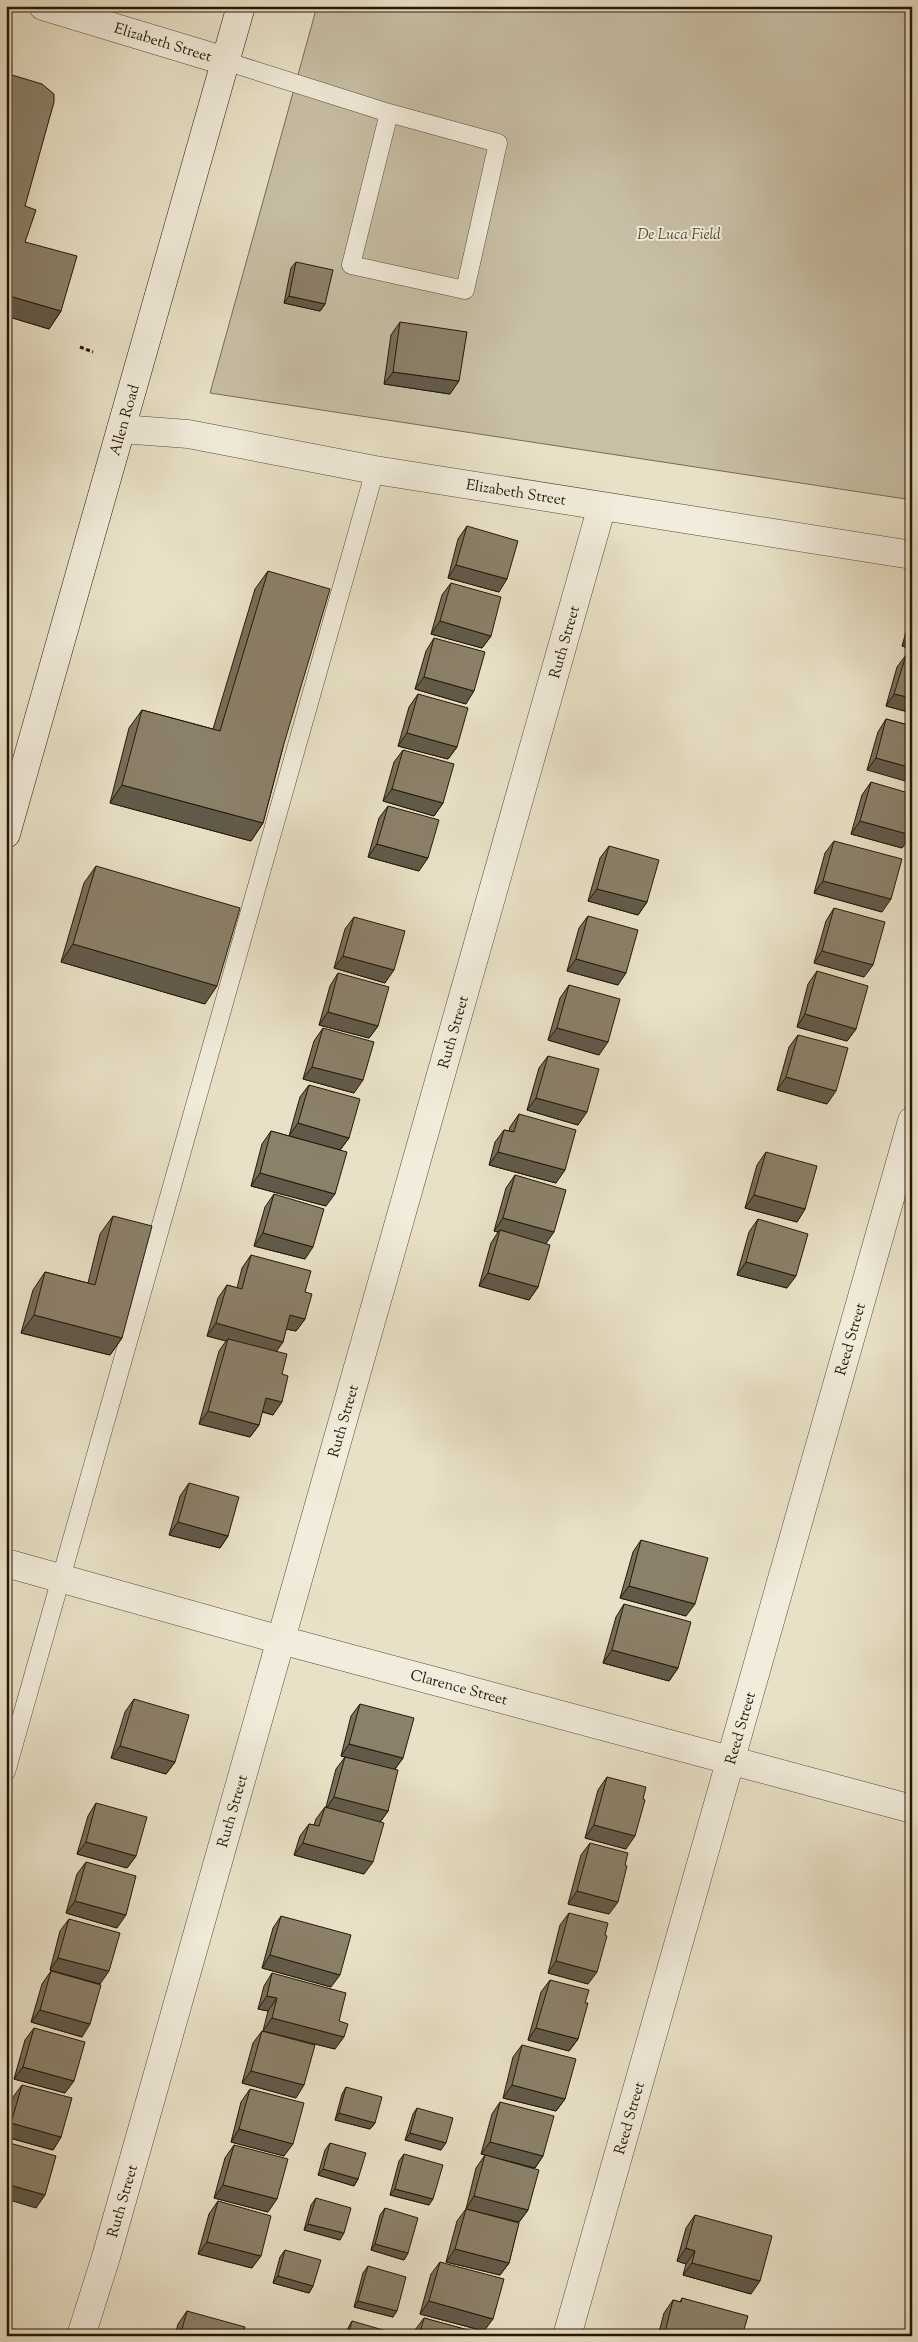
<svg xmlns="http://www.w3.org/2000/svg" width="918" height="2342" viewBox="0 0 918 2342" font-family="'Sorts Mill Goudy',serif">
	<rect width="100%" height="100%" fill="#e9e1c7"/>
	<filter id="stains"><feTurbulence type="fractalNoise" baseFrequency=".004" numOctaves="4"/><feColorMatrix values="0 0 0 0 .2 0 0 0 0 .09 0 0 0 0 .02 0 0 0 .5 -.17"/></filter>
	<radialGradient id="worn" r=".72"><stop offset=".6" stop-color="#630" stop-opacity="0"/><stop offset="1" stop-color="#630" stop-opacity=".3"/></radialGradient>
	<path fill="#c8bfa6" stroke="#766b56" d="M317,6H912V500L210,393Z"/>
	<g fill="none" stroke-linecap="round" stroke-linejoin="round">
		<g stroke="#564a36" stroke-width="19">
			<path id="service" d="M225,61L389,113L498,143L465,290L351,265L389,113
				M6,1772L375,470"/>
		</g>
		<g stroke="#564a36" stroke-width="29">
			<path id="minor" d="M43,6L225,61
				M121,429L188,434L375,470L912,555
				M6,1563L281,1640L912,1809
				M81,2336L106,2257L602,506
				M567,2336L912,1121"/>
		</g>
		<g stroke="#251705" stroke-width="29">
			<path id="secondary" d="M6,834L241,6"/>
		</g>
		<path stroke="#251705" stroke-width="3" stroke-dasharray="4 2.5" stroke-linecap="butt" d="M80,347L93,352"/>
		<use href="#service" stroke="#f1ecdb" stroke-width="18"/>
		<use href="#minor" stroke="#f1ecdb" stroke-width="28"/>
		<use href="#secondary" stroke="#f1ecdb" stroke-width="28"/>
	</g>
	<path fill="#786e5b" stroke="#251705" d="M12,75L25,206V242L61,311L49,329L6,316V83Z
		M296,262L325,304L320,311L284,303L291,268Z
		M400,322L450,394L384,384L391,335Z
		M467,526L499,592L448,578L458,539Z
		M268,571L283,747L263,823L251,841L110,803L129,728L142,710L213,729L255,589Z
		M451,583L491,636L482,648L431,634L442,595Z
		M912,611V649L902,646Z
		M434,638L466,704L415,689L426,651Z
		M906,655L912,656V713L886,706L897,667Z
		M418,694L457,747L448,759L398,746L409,707Z
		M886,719L912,726L867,770L878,732Z
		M403,750L443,803L434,816L383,801L394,762Z
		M871,782L911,835L902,848L851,834L862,795Z
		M388,806L419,871L368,857L379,818Z
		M834,841L882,912L814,893L825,853Z
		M609,846L647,902L638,915L588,901L600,858Z
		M96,866L205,1004L61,962L84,883Z
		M834,908L864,977L814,963L826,921Z
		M588,916L618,985L567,971L579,928Z
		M354,917L385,983L334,968L345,929Z
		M817,971L856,1029L847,1041L797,1027L808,984Z
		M338,973L378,1026L369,1038L319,1025L330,986Z
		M569,985L599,1055L548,1040L560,998Z
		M323,1028L354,1093L303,1079L314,1041Z
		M798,1035L827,1104L777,1090L789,1047Z
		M548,1056L578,1125L527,1110L539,1068Z
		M309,1085L349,1138L340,1150L326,1206L251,1186L262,1144L271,1131L289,1136L300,1097Z
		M519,1114L556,1183L489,1165L495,1142L504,1130L509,1131L510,1127Z
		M766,1152L805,1209L797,1222L745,1208L757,1165Z
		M515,1175L545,1243L538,1287L529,1300L479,1286L491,1243L498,1232L494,1231L506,1188Z
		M274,1194L305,1259L254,1246L265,1207Z
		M113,1216L122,1338L110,1355L21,1333L33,1290L45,1272L88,1283L100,1234Z
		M758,1219L787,1288L737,1275L749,1232Z
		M251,1255L305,1292V1319L296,1331L286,1329L283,1342L276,1351L282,1374L273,1415L262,1412L259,1425L250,1437L199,1424L219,1351L226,1341L207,1336L218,1298L227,1285L237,1288L242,1268Z
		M189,1483L228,1536L220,1548L169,1535L180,1496Z
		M641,1540L686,1616L620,1598L633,1552Z
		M624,1604L678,1668L669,1681L603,1663L616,1617Z
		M134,1699L175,1762L166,1774L111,1758L125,1712Z
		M360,1704L403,1758L395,1769L388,1811L380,1822L364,1874L294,1855L300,1836L309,1824L314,1825L316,1819L325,1807H326L336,1769L345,1757L341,1756L351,1716Z
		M607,1777L643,1799L626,1849L585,1838L598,1790Z
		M96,1803L136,1856L127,1868L77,1854L88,1816Z
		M590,1843L609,1914L568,1904L581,1855Z
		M86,1862L117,1928L66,1913L77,1874Z
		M569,1913L588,1984L548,1973L560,1925Z
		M281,1916L331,1987L262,1968L273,1928Z
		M69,1919L100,1984L50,1970L60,1931Z
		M51,1971L82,2037L31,2022L42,1984Z
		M272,1973L339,2021L335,2049L263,2031L268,2011L258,2009L264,1986Z
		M550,1980L585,2003L578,2039L569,2051L528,2040L541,1992Z
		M34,2028L65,2093L14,2079L25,2040Z
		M262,2031L296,2098L242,2083L253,2043Z
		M522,2045L565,2099L556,2111L503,2098L513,2057Z
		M22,2085L61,2137L53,2150L6,2137V2121L13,2097Z
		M346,2087L375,2123L370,2129L335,2120L342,2094Z
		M250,2089L284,2156L231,2142L241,2102Z
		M500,2102L543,2156L535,2168L481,2154L492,2114Z
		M417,2108L441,2150L405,2140L413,2114Z
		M330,2143L358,2179L354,2186L318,2175L325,2150Z
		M234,2145L268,2212L214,2198L225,2158Z
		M404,2154L429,2205L390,2195L399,2161Z
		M485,2155L528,2210L519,2222L509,2263L500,2275L446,2262L457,2221L466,2209L476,2168Z
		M316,2198L340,2240L304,2230L311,2205Z
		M218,2201L252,2268L198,2254L209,2214Z
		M385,2208L408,2253L404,2260L371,2250L380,2215Z
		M695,2215L751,2294L683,2275L686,2264L677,2261L686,2228Z
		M285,2250L313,2286L309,2293L273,2283L280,2257Z
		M440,2262L484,2331L420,2314L431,2274Z
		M368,2266L393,2317L354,2307L363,2273Z
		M682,2298L742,2336H658L664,2313L673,2300L680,2302Z
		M187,2311L243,2336H175L178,2324Z
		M424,2318L487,2336H413L415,2330Z
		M352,2321L389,2336H345L348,2328Z"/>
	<path fill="#615a4a" stroke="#251705" d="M6,295L61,311L49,329L6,316Z
		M289,296L325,304L320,311L284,303Z
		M393,372L459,381L450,394L384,384Z
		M456,565L507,579L499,592L448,578Z
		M440,621L491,636L482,648L431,634Z
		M911,634H912V649L902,646Z
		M424,677L474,691L466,704L415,689Z
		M894,694L912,698V713L886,706Z
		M407,733L457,747L448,759L398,746Z
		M876,758L912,768V783L867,770Z
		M122,785L263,823L251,841L110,803Z
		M392,789L443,803L434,816L383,801Z
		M860,821L911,835L902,848L851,834Z
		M377,844L428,858L419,871L368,857Z
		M823,881L891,899L882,912L814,893Z
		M597,889L647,902L638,915L588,901Z
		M73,944L217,986L205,1004L61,962Z
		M822,951L873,965L864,977L814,963Z
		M343,956L394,970L385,983L334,968Z
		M576,959L626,973L618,985L567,971Z
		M328,1012L378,1026L369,1038L319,1025Z
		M805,1014L856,1029L847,1041L797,1027Z
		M557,1028L608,1042L599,1055L548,1040Z
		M312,1067L363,1080L354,1093L303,1079Z
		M786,1077L836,1091L827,1104L777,1090Z
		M536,1098L587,1112L578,1125L527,1110Z
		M298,1123L349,1138L340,1150L289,1136Z
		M498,1152L565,1170L556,1183L489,1165Z
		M260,1173L335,1194L326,1206L251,1186Z
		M754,1195L805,1209L797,1222L745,1208Z
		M503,1218L554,1232L545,1245L500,1230L498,1232L494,1231Z
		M263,1233L313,1247L305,1259L254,1246Z
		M746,1262L796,1276L787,1288L737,1275Z
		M488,1273L538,1287L529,1300L479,1286Z
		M34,1315L122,1338L110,1355L21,1333Z
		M290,1315L305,1319L296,1331L281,1328Z
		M216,1323L283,1342L274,1355L228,1339L226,1341L207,1336Z
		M266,1398L282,1402L273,1415L257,1410Z
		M208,1411L259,1425L250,1437L199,1424Z
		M178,1522L228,1536L220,1548L169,1535Z
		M629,1586L695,1604L686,1616L620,1598Z
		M612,1650L678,1668L669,1681L603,1663Z
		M349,1744L403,1758L394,1770L341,1756Z
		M120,1746L175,1762L166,1774L111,1758Z
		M334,1797L388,1811L379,1824L326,1809Z
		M594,1825L635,1836L626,1849L585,1838Z
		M86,1842L136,1856L127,1868L77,1854Z
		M303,1843L373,1862L364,1874L294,1855Z
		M577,1891L618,1902L609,1914L568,1904Z
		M75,1901L126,1915L117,1928L66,1913Z
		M270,1955L340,1975L331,1987L262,1968Z
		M58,1958L109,1971L100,1984L50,1970Z
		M556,1961L597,1972L588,1984L548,1973Z
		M267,1996L277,1998L268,2011L258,2009Z
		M40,2010L90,2024L82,2037L31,2022Z
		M272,2018L344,2037L335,2049L263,2031Z
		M536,2028L578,2039L569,2051L528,2040Z
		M23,2067L74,2081L65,2093L14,2079Z
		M251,2071L304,2085L296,2098L242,2083Z
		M512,2085L565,2099L556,2111L503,2098Z
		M339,2113L375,2123L370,2129L335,2120Z
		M11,2123L61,2137L53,2150L6,2137V2130Z
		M239,2129L293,2144L284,2156L231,2142Z
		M410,2133L446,2143L441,2150L405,2140Z
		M490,2142L543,2156L535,2168L481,2154Z
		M323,2169L358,2179L354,2186L318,2175Z
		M6,2184L45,2195L36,2208L6,2199Z
		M223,2185L277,2199L268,2212L214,2198Z
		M395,2189L433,2199L429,2205L390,2195Z
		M474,2196L528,2210L519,2222L466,2209Z
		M308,2224L344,2233L340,2240L304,2230Z
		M207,2242L261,2256L252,2268L198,2254Z
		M375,2244L408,2253L404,2260L371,2250Z
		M686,2248L695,2251L686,2264L677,2261Z
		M455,2249L509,2263L500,2275L446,2262Z
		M692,2263L760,2281L751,2294L683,2275Z
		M278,2276L313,2286L309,2293L273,2283Z
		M358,2301L397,2311L393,2317L354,2307Z
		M429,2301L493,2319L484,2331L420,2314Z"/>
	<path fill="#8b806a" stroke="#251705" d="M12,75L42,84L54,94V102L25,206L36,210L25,242L77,256L61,311L6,295V93Z
		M296,262L333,270L325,304L289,296Z
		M400,322L467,332L459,381L393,372Z
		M467,526L518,541L507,579L456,565Z
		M268,571L330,589L283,747L263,823L122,785L142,710L220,731Z
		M451,583L501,597L491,636L440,621Z
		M6,591L10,592L6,605Z
		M434,638L485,652L474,691L424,677Z
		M906,655L912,656V698L894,694Z
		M418,694L468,708L457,747L407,733Z
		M886,719L912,726V768L876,758Z
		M403,750L454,764L443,803L392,789Z
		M871,782L912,794V831L911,835L860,821Z
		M388,806L439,820L428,858L377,844Z
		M834,841L902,859L891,899L823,881Z
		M609,846L659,860L647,902L597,889Z
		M96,866L240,908L217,986L73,944Z
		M834,908L885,922L873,965L822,951Z
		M588,916L638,930L626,973L576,959Z
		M354,917L405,931L394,970L343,956Z
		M817,971L868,986L856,1029L805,1014Z
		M338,973L389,987L378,1026L328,1012Z
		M569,985L620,999L608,1042L557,1028Z
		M323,1028L374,1042L363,1080L312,1067Z
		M798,1035L848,1048L836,1091L786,1077Z
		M548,1056L599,1069L587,1112L536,1098Z
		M309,1085L360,1099L349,1138L298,1123Z
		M519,1114L576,1130L565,1170L498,1152L504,1130L514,1132Z
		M271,1131L347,1152L335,1194L260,1173Z
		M766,1152L817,1166L805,1209L754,1195Z
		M515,1175L566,1190L554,1232L503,1218Z
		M274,1194L324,1209L313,1247L263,1233Z
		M113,1216L152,1226L122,1338L34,1315L45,1272L95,1285Z
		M758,1219L808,1234L796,1276L746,1262Z
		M500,1230L550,1245L538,1287L488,1273Z
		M251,1255L311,1271L305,1292L312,1294L305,1319L290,1315L283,1342L216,1323L227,1285L242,1289Z
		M228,1339L287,1354L282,1374L288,1376L282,1402L266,1398L259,1425L208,1411Z
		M189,1483L239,1497L228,1536L178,1522Z
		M641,1540L708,1558L695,1604L629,1586Z
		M624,1604L691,1622L678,1668L612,1650Z
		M134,1699L189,1715L175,1762L120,1746Z
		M360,1704L414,1718L403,1758L349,1744Z
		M345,1757L398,1770L388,1811L334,1797Z
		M607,1777L646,1787L643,1799L645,1800L635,1836L594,1825Z
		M96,1803L147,1817L136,1856L86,1842Z
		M325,1807L384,1823L373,1862L303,1843L309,1824L319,1826Z
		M590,1843L628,1853L625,1865L627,1866L618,1902L577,1891Z
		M86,1862L136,1876L126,1915L75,1901Z
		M569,1913L608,1923L605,1935L607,1936L597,1972L556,1961Z
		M281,1916L351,1935L340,1975L270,1955Z
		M69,1919L120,1933L109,1971L58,1958Z
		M51,1971L101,1985L90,2024L40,2010Z
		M272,1973L346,1993L339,2021L348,2024L344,2037L272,2018L277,1998L267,1996Z
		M550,1980L589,1990L585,2003H588L578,2039L536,2028Z
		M34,2028L85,2042L74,2081L23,2067Z
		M262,2031L315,2045L304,2085L251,2071Z
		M522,2045L576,2059L565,2099L512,2085Z
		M22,2085L72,2098L61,2137L11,2123Z
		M346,2087L382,2097L375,2123L339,2113Z
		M250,2089L304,2103L293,2144L239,2129Z
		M500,2102L554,2116L543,2156L490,2142Z
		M417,2108L453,2118L446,2143L410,2133Z
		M6,2142L56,2156L45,2195L6,2184Z
		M330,2143L366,2153L358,2179L323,2169Z
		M234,2145L288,2159L277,2199L223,2185Z
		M404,2154L443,2165L433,2199L395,2189Z
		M485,2155L539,2170L528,2210L474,2196Z
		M316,2198L351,2208L344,2233L308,2224Z
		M218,2201L271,2216L261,2256L207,2242Z
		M385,2208L418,2218L408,2253L375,2244Z
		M466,2209L519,2223L509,2263L455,2249Z
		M695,2215L772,2236L760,2281L692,2263L695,2251L686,2248Z
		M285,2250L321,2260L313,2286L278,2276Z
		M440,2262L504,2279L493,2319L429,2301Z
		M368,2266L406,2277L397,2311L358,2301Z
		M682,2298L748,2316L742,2336H664L673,2300L681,2302Z
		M187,2311L245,2327L243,2336H180Z
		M424,2318L487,2335V2336H419Z
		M352,2321L390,2332L389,2336H348Z"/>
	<g text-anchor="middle" stroke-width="4" stroke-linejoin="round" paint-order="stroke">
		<g font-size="15" fill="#251705" stroke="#f1ecdb">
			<text transform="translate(163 42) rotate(17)" y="5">Elizabeth Street</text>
			<text transform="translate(124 420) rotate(-74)" y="5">Allen Road</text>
			<text transform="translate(516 492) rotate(9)" y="5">Elizabeth Street</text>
			<text transform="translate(564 642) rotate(-74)" y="5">Ruth Street</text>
			<text transform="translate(453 1032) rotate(-74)" y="5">Ruth Street</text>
			<text transform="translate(850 1339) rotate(-74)" y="5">Reed Street</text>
			<text transform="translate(343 1421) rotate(-74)" y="5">Ruth Street</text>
			<text transform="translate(459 1687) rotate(15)" y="5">Clarence Street</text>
			<text transform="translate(740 1728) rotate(-74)" y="5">Reed Street</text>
			<text transform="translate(232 1811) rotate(-74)" y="5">Ruth Street</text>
			<text transform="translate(629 2118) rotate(-74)" y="5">Reed Street</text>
			<text transform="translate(122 2201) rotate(-74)" y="5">Ruth Street</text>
		</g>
		<g font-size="15" font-style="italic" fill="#564935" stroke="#f1ecdb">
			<text x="679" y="239">De Luca Field</text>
		</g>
	</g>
	<rect width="918" height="2342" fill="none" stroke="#e9e1c7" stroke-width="25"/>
	<rect x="8" y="8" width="903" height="2327" fill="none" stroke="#251705" stroke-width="2.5"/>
	<rect x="12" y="12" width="893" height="2317" fill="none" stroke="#251705"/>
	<rect width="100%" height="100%" filter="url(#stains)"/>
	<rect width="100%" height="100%" fill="url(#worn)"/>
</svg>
